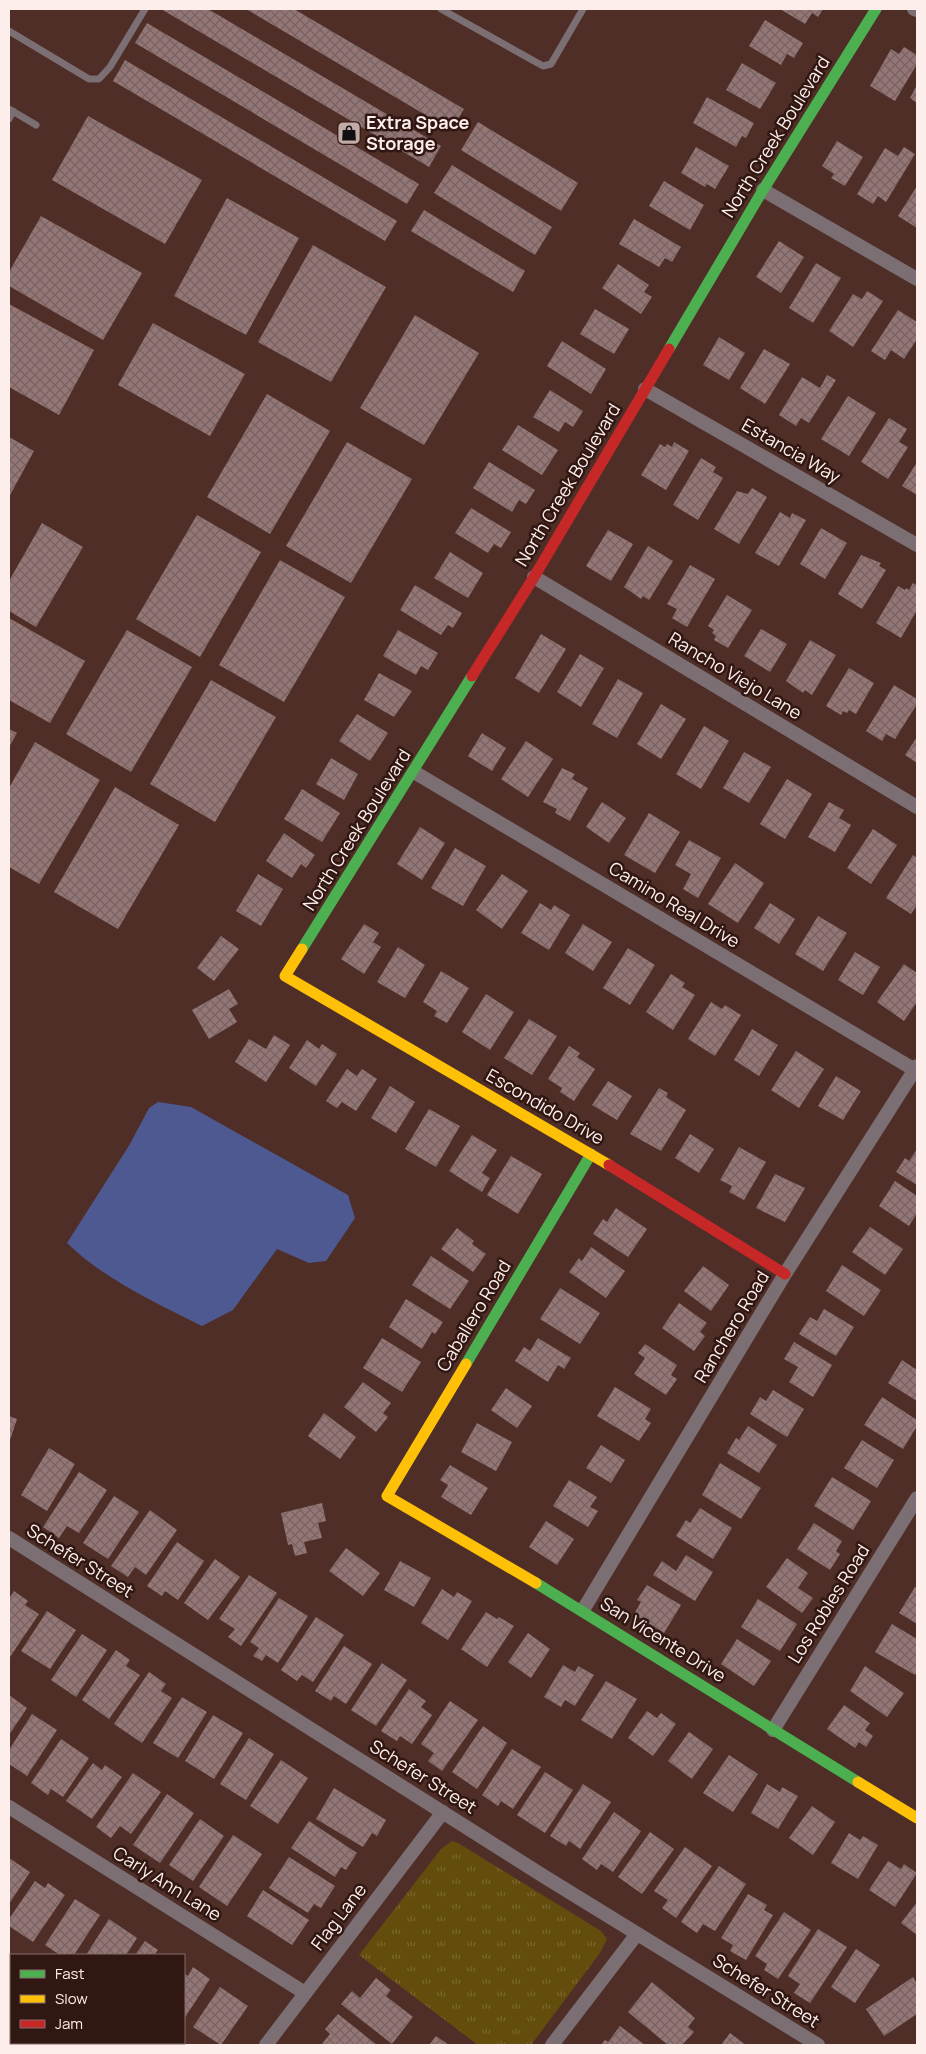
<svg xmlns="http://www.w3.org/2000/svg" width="926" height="2054" viewBox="0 0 926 2054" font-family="Manrope,sans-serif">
	<defs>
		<pattern id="park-tufts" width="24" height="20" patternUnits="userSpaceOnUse" patternTransform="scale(1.25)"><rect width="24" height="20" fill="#624d0d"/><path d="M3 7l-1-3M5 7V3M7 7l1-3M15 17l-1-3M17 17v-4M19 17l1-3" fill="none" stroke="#7a6730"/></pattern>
		<pattern id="building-cross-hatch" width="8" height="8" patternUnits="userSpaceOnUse" patternTransform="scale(1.25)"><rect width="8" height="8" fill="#937675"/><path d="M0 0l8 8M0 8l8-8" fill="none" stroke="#776362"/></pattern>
	</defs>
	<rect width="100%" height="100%" fill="#4e2e27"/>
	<path fill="url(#park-tufts)" d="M452,1841L458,1843L601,1931L607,1939L600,1953L531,2045H478L359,1955L441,1849Z"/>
	<path fill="#4f5991" d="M158,1102L191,1107L348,1195L355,1218L326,1261L309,1263L277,1249L233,1310L202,1326C156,1303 104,1279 67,1243L130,1144L149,1108Z"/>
	<path fill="url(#building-cross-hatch)" d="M161,9H208L441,146L429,167Z
		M246,9H294L464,109L451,130Z
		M780,9H823L818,17L812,13L805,24Z
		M765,20L803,43L794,58L787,54L781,65L749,46Z
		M147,23L419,184L407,204L135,43Z
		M904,47L917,55V64L895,101L870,86L891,49L899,54Z
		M125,60L397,221L385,241L113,81Z
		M742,63L776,83L760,109L726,90Z
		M917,85V103L910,98Z
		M707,97L754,123L746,138L742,136L736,147L693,123Z
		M88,116L202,180L165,244L52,180Z
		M478,122L578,183L561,211L461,150Z
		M837,141L863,157L845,186L831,178L834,174L822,166Z
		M696,147L729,166L715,189L707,184L705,187L681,173Z
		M904,147L915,154L886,202L878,196L873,204L857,194L885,148L898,156Z
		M452,165L552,227L535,255L434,193Z
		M664,181L704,205L690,230L649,206Z
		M917,186V228L898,216Z
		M227,198L299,238L246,335L174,296Z
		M424,210L525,271L513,292L411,231Z
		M41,216L142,273L103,340L9,286V272Z
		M634,219L681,247L672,262L665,258L659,267L619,244Z
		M779,241L804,257L781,293L756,277Z
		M313,245L386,287L331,382L258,342Z
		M816,263L841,278L813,323L789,308Z
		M618,264L649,285L644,292L652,297L641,314L602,288Z
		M867,291L883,301L853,347L829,331L853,294L862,299Z
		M9,304L94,350L59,415L9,387Z
		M595,309L629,329L614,354L580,334Z
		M898,310L917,322V339L904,359L891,350L885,360L871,351Z
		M415,315L479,353L424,445L360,408Z
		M153,323L245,374L210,436L118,385Z
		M719,337L745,353L729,380L703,365Z
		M562,341L606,369L591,394L547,366Z
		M764,349L790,364L765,404L740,388Z
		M827,375L836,380L809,423L801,418L796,426L779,415L802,377L820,388Z
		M550,390L583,411L573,427L565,422L559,432L533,417Z
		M267,394L330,431L270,534L207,497Z
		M848,396L876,413L849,456L821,439Z
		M889,418L907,429L899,442L908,447L888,479L861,462Z
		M518,425L558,450L542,475L502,450Z
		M9,437L34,451L9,497Z
		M347,442L412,479L351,583L286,546Z
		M674,442L689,451L666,490L641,475L660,444L665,447L667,444L672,447Z
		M701,458L716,467L713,472L723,478L698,520L673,505Z
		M489,462L535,490L526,504L519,500L512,512L473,488Z
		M917,462V495L902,486Z
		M752,488L767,497L739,544L714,529L737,491L748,494Z
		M471,508L511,532L501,548L494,544L488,553L455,533Z
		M780,512L790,518L792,513L806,520L779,566L755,553Z
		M197,515L261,552L200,657L136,619Z
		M42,523L83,547L36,627L9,611V581Z
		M821,528L847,543L825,579L800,564Z
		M608,530L633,544L611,581L586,566Z
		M648,546L673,561L649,600L643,596L641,599L624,587Z
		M450,552L483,573L468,598L434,578Z
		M861,555L881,563L879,566L886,570L862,609L838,594Z
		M280,560L345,597L284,702L219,665Z
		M690,565L715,579L687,627L672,618L677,609L667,604Z
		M913,583L917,585V610L901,638L876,623L898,586L905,590L906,588L909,590Z
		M415,585L462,613L453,628L448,625L441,635L400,610Z
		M727,595L752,610L728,648L714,640L716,636L712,633L714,630L708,626Z
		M9,618L85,661L50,723L9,700Z
		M761,629L787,644L770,672L744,656Z
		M127,630L192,667L131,772L66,734Z
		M398,630L438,653L428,670L421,666L416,675L383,656Z
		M541,634L566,649L539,693L515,678Z
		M810,640L836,655L812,695L805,690L803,693L786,681Z
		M580,654L604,668L581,707L557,692Z
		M849,668L874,683L856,714L849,710L847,713L843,711L841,715L826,706Z
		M379,673L412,691L394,717L364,700Z
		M618,679L643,693L617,738L592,724Z
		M211,680L276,717L215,822L150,784Z
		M894,685L917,699V704L895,739L886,734L882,741L866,731Z
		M661,704L686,719L661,759L637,744Z
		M357,714L388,733L370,761L339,741Z
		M704,726L729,741L701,789L676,774Z
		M9,729L17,733L9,747Z
		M482,733L506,748L492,771L468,756Z
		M917,737V763L905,755Z
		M526,741L553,759L528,797L501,779Z
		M35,742L100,780L39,884L9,867V788Z
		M744,752L771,767L749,803L723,788Z
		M331,758L358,774L344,800L316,784Z
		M562,768L575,774L572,779L588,788L570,821L555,813L557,809L543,802Z
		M787,779L812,794L785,839L760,824Z
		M115,787L179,825L118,929L54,892Z
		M302,789L340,813L322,842L284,819Z
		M602,802L626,818L609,843L586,827Z
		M829,802L844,810L839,818L851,825L835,852L808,837Z
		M649,813L680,832L655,873L624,855Z
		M420,827L445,843L422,880L397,864Z
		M873,829L897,845L871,884L847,868Z
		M284,833L315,855L306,868L301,864L292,878L266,861Z
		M689,840L721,858L698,898L683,889L691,874L675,865Z
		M455,848L486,866L463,906L431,888Z
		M913,855L917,858V905L911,914L886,898Z
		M735,863L764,883L738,923L708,904Z
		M258,874L283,889L261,926L236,911Z
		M502,874L528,891L502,929L476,910Z
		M540,903L551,910L554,905L570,915L549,950L521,933Z
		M770,903L795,919L779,944L754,928Z
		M818,916L847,933L823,971L795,954Z
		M364,924L379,933L373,942L381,947L364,974L341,959Z
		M583,924L612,942L593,971L565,953Z
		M221,936L239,949L214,981L197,968Z
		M398,947L425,965L405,998L377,982Z
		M628,948L655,965L630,1005L603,988Z
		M855,952L880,967L863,995L838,980Z
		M904,964L917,973V1002L904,1021L877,1002Z
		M441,971L469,988L447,1023L434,1016L437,1011L423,1002Z
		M671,974L685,983L682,987L695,995L673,1030L646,1012Z
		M229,989L238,1004L229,1009L237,1022L209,1039L192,1010Z
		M486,994L514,1012L490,1050L462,1032Z
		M711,1002L722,1009L725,1005L741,1015L715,1056L688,1039Z
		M529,1019L557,1036L532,1075L504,1058Z
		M752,1029L778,1045L759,1076L734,1060Z
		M274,1035L290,1045L266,1082L235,1062L249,1039L266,1049Z
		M307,1040L319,1049L322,1044L337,1054L316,1086L289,1068Z
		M569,1046L580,1053L577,1057L595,1069L574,1101L560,1092L562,1088L548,1079Z
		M796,1051L824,1069L799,1108L771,1090Z
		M347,1069L357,1076L362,1069L377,1079L356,1111L342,1102L337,1108L326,1101Z
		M836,1076L861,1091L843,1120L818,1106Z
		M608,1081L632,1096L617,1120L592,1105Z
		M390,1086L415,1102L396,1133L371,1118Z
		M659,1088L668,1093L666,1097L686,1110L661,1151L630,1134Z
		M429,1109L460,1126L436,1167L405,1149Z
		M690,1134L714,1149L699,1173L675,1158Z
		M472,1135L497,1150L482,1173L490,1178L482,1192L449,1171Z
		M739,1147L766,1162L744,1200L729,1192L732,1186L720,1180Z
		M917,1149V1185L896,1172L905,1158L909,1161Z
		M511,1156L542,1174L518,1214L487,1195Z
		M775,1174L805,1188L785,1222L756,1208Z
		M895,1181L917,1196V1213L909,1226L879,1206Z
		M616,1208L647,1229L628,1257L593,1234L603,1219L607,1222Z
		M870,1227L903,1249L885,1275L852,1252Z
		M457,1228L474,1241L472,1244L486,1254L473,1272L441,1249Z
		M591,1247L625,1271L606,1298L569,1272L579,1258L582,1261Z
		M431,1256L469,1281L450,1309L412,1285Z
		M842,1265L881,1290L864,1316L826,1291Z
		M703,1266L729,1285L711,1311L684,1291Z
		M560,1288L600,1313L580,1344L540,1319Z
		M406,1299L443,1322L435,1334L432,1332L422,1349L389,1327Z
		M679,1303L707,1323L700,1332L705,1336L694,1351L662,1328Z
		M824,1309L854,1327L836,1356L799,1334L810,1317L817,1321Z
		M382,1338L421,1362L402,1392L363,1368Z
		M538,1338L571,1358L564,1369L558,1365L548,1382L515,1361L524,1347L530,1351Z
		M794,1342L832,1365L813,1397L789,1382L798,1367L784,1359Z
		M645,1344L677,1365L671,1375L677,1379L666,1395L634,1374L645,1358L638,1353Z
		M902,1360L917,1370V1401L888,1383Z
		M363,1382L391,1403L383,1413L388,1417L376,1432L344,1407Z
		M615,1387L651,1409L645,1419L651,1423L639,1441L597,1416Z
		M506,1388L532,1406L517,1428L491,1410Z
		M773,1390L804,1409L787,1437L750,1414L760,1397L766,1401Z
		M882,1397L917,1420V1426L903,1449L864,1425Z
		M324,1413L356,1437L340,1459L308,1436Z
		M9,1416L17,1419L9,1443Z
		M477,1423L512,1442L496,1471L461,1452Z
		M748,1426L777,1445L759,1473L727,1453L736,1438L739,1440Z
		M862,1440L894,1460L877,1488L844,1468Z
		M601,1445L625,1460L611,1483L586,1468Z
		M49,1448L75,1464L47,1511L21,1495Z
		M720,1463L761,1488L741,1519L702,1495Z
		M450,1465L488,1488L471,1515L441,1497L448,1485L440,1480Z
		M79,1472L107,1490L79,1533L67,1526L59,1538L43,1527Z
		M832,1477L871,1501L853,1530L814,1506Z
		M569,1480L597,1497L590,1507L598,1511L588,1527L553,1506Z
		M114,1496L139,1512L108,1559L83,1543Z
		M322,1503L326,1521L318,1523L322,1538L304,1542L307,1553L295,1556L292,1544L288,1545L281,1513Z
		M700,1508L732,1528L713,1559L676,1536L686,1520L690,1523Z
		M150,1510L177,1530L146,1575L135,1567L128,1577L111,1566Z
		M546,1521L574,1539L557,1565L529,1547Z
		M814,1523L842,1541L836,1551L840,1554L830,1570L797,1549Z
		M177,1542L204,1561L178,1600L165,1591L162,1596L147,1586Z
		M346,1548L380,1573L363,1596L329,1571Z
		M686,1555L713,1572L695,1601L653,1575L662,1561L676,1571Z
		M787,1558L808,1573L798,1588L813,1598L802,1613L766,1587Z
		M215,1559L240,1577L208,1620L184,1603Z
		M400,1561L431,1578L414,1607L384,1590Z
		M249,1575L277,1593L241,1646L228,1637L235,1629L219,1619Z
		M647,1585L681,1605L664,1633L634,1614L641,1602L637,1600Z
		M915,1587L917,1588V1624L899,1613Z
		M442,1589L454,1597L457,1592L472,1601L448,1640L421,1623Z
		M14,1591L28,1601L25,1605L39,1614L10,1657L9,1599Z
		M279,1598L308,1616L278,1663L266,1655L262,1661L253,1656L259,1648L250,1642Z
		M758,1599L797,1624L780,1651L741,1627Z
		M47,1611L76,1630L50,1669L21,1651Z
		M486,1612L497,1619L499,1617L514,1626L487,1667L461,1649Z
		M316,1617L344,1635L313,1682L302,1675L297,1681L281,1670Z
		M892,1624L917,1639V1672L915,1675L875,1652Z
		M528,1633L550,1649L531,1678L508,1662Z
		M82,1634L107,1650L76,1697L51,1680Z
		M737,1639L771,1661L754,1686L721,1664Z
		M344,1646L372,1664L346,1704L334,1696L331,1701L315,1691Z
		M116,1650L130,1660L126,1666L140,1675L109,1719L82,1700Z
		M382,1663L407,1680L376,1726L351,1710Z
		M563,1665L575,1672L578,1666L594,1675L575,1706L565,1700L561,1707L544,1697Z
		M865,1666L904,1693L887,1717L850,1691Z
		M149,1672L166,1684L161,1691L172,1698L142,1743L114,1724Z
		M606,1681L637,1699L612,1739L581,1720Z
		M409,1689L426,1701L421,1707L432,1715L412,1744L400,1736L397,1741L381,1731Z
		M9,1695L27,1708L9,1735Z
		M182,1697L207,1712L178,1758L153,1743Z
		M450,1701L478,1720L442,1771L428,1761L434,1753L421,1744Z
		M844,1705L870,1723L865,1730L873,1736L866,1747L859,1742L855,1748L827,1729Z
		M647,1711L657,1718L661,1713L676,1724L653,1756L628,1738Z
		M32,1714L57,1730L27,1776L9,1764V1750Z
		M213,1715L243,1733L214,1779L185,1761Z
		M483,1726L507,1743L477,1789L452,1772Z
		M689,1732L713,1749L692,1779L668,1761Z
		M249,1738L274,1754L246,1800L220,1784Z
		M61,1739L89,1758L63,1797L51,1789L48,1795L31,1783Z
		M512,1749L541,1767L513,1809L501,1801L498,1806L482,1795Z
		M729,1755L758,1774L733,1812L703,1793Z
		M281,1760L308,1778L278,1824L250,1806Z
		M93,1763L102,1770L105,1765L122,1777L92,1819L66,1801Z
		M545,1772L573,1790L545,1833L517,1815Z
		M133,1773L161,1792L131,1834L120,1826L111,1838L96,1827Z
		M583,1784L611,1802L580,1849L569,1841L566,1846L550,1836Z
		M767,1784L780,1792L782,1787L798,1796L778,1829L751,1813Z
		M334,1788L386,1820L377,1836L372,1833L363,1847L316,1819Z
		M167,1794L194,1813L160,1863L133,1845Z
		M812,1806L835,1822L813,1855L789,1838Z
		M614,1812L641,1831L613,1872L601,1864L597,1870L582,1859Z
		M200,1819L224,1836L193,1881L169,1865Z
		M309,1821L357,1853L346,1870L341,1867L335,1877L291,1848Z
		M650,1832L674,1849L642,1894L618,1877Z
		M849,1833L860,1840L863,1836L878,1845L858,1879L831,1863Z
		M233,1835L262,1854L227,1906L199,1887Z
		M685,1847L712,1866L676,1918L662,1908L668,1900L654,1891Z
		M289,1857L335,1886L321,1908L314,1904L308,1913L269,1888Z
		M9,1858L30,1872L9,1904Z
		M888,1861L901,1869L904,1864L917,1873L895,1907L869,1890Z
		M719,1866L746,1884L715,1931L703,1924L697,1933L681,1922Z
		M35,1881L45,1888L48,1883L65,1895L33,1942L9,1926V1919Z
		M263,1890L309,1920L292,1945L247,1916Z
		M748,1894L767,1905L764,1910L773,1915L746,1960L730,1951L733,1945L721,1938Z
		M75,1899L100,1915L74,1955H60L45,1945Z
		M917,1902V1935L901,1923Z
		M784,1912L811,1930L778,1979L764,1970L767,1964L755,1956Z
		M109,1919L137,1938L126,1955H86Z
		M818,1929L847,1947L810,2003L794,1993L800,1984L788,1976Z
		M145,1941L158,1950L154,1955H135Z
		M856,1949L880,1965L855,2003L831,1987Z
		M193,1967L210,1979L184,2019V1973L188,1976Z
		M913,1977L917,1984V2014L884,2036L866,2009Z
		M376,1978L391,1990L386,1996L413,2017L392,2044L341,2004L352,1991L360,1998Z
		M652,1982L695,2018L688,2027L694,2032L682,2045H668L628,2012Z
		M220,1987L248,2006L221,2045L193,2027Z
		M11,1993V2038L9,2037V1999Z
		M338,2014L377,2045H321L330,2034L325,2029Z
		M620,2026L645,2045H601L605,2040L608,2042Z
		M730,2033L746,2045H721Z
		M436,2036L449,2045H429Z
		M34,2043H71L69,2045H32Z
		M80,2043H119L117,2045H79Z"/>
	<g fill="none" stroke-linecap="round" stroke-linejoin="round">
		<path stroke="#7b6f74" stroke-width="7" d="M441,9L543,66L551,64L583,9
			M9,31L89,79H99L110,67L145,9
			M9,109L36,125
			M9,119L13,111"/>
		<path stroke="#7b6f74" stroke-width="14" d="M914,9L917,10
			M763,190L917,279
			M645,389L917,545
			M534,577L917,807
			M414,772L915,1070
			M9,1538L545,1877L818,2045
			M583,1610L785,1274L917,1066
			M773,1730L917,1498
			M9,1807L305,1993
			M266,2045L443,1812
			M552,2045L637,1934"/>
		<path stroke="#4caf50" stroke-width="11" d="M669,349L763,190L876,9
			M302,949L472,676
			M466,1364L591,1154
			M536,1583L858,1782"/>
		<path stroke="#ffc107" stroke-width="11" d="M302,949L285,976L609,1165
			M466,1364L387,1496L536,1583
			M858,1782L917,1818"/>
		<path stroke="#c62828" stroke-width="11" d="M472,676L534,577L669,349
			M609,1165L785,1274"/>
	</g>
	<defs>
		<g id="shop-square" transform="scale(1.25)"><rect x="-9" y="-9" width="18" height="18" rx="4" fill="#c0aba6" stroke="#311712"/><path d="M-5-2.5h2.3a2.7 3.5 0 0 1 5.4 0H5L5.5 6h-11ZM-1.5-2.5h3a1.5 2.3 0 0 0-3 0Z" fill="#111"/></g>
	</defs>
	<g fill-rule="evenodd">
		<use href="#shop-square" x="349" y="133"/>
	</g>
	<g text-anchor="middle" stroke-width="5" stroke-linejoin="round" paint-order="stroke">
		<g font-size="18" font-weight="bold" fill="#feeeeb" stroke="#311712" text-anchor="start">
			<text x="366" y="129">Extra Space<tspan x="366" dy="21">Storage</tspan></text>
		</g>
		<g font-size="18" fill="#feeeeb" stroke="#311712">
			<text transform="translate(776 137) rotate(-58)" y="6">North Creek Boulevard</text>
			<text transform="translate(791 451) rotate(30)" y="6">Estancia Way</text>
			<text transform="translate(568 485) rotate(-59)" y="6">North Creek Boulevard</text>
			<text transform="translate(735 676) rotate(31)" y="6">Rancho Viejo Lane</text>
			<text transform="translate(357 830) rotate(-58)" y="6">North Creek Boulevard</text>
			<text transform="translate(674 905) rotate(31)" y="6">Camino Real Drive</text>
			<text transform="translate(545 1107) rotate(30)" y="6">Escondido Drive</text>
			<text transform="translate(474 1316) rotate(-59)" y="6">Caballero Road</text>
			<text transform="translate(732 1327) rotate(-59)" y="6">Ranchero Road</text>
			<text transform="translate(80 1561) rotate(32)" y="6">Schefer Street</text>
			<text transform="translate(829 1604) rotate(-58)" y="6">Los Robles Road</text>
			<text transform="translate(663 1640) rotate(32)" y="6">San Vicente Drive</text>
			<text transform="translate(423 1777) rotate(32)" y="6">Schefer Street</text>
			<text transform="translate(167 1884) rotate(32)" y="6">Carly Ann Lane</text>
			<text transform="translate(339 1917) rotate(-53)" y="6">Flag Lane</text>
			<text transform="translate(766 1991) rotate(32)" y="6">Schefer Street</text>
		</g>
	</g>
	<rect width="926" height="2054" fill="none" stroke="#feeeeb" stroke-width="20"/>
	<rect x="10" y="1954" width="175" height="90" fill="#311712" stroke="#836d69"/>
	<rect x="20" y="1970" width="25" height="8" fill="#4caf50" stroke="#836d69"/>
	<text x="55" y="1979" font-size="15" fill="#feeeeb">Fast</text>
	<rect x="20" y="1995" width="25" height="8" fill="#ffc107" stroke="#836d69"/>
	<text x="55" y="2004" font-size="15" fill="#feeeeb">Slow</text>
	<rect x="20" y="2020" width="25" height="8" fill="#c62828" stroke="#836d69"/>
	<text x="55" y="2029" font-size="15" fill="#feeeeb">Jam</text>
</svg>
